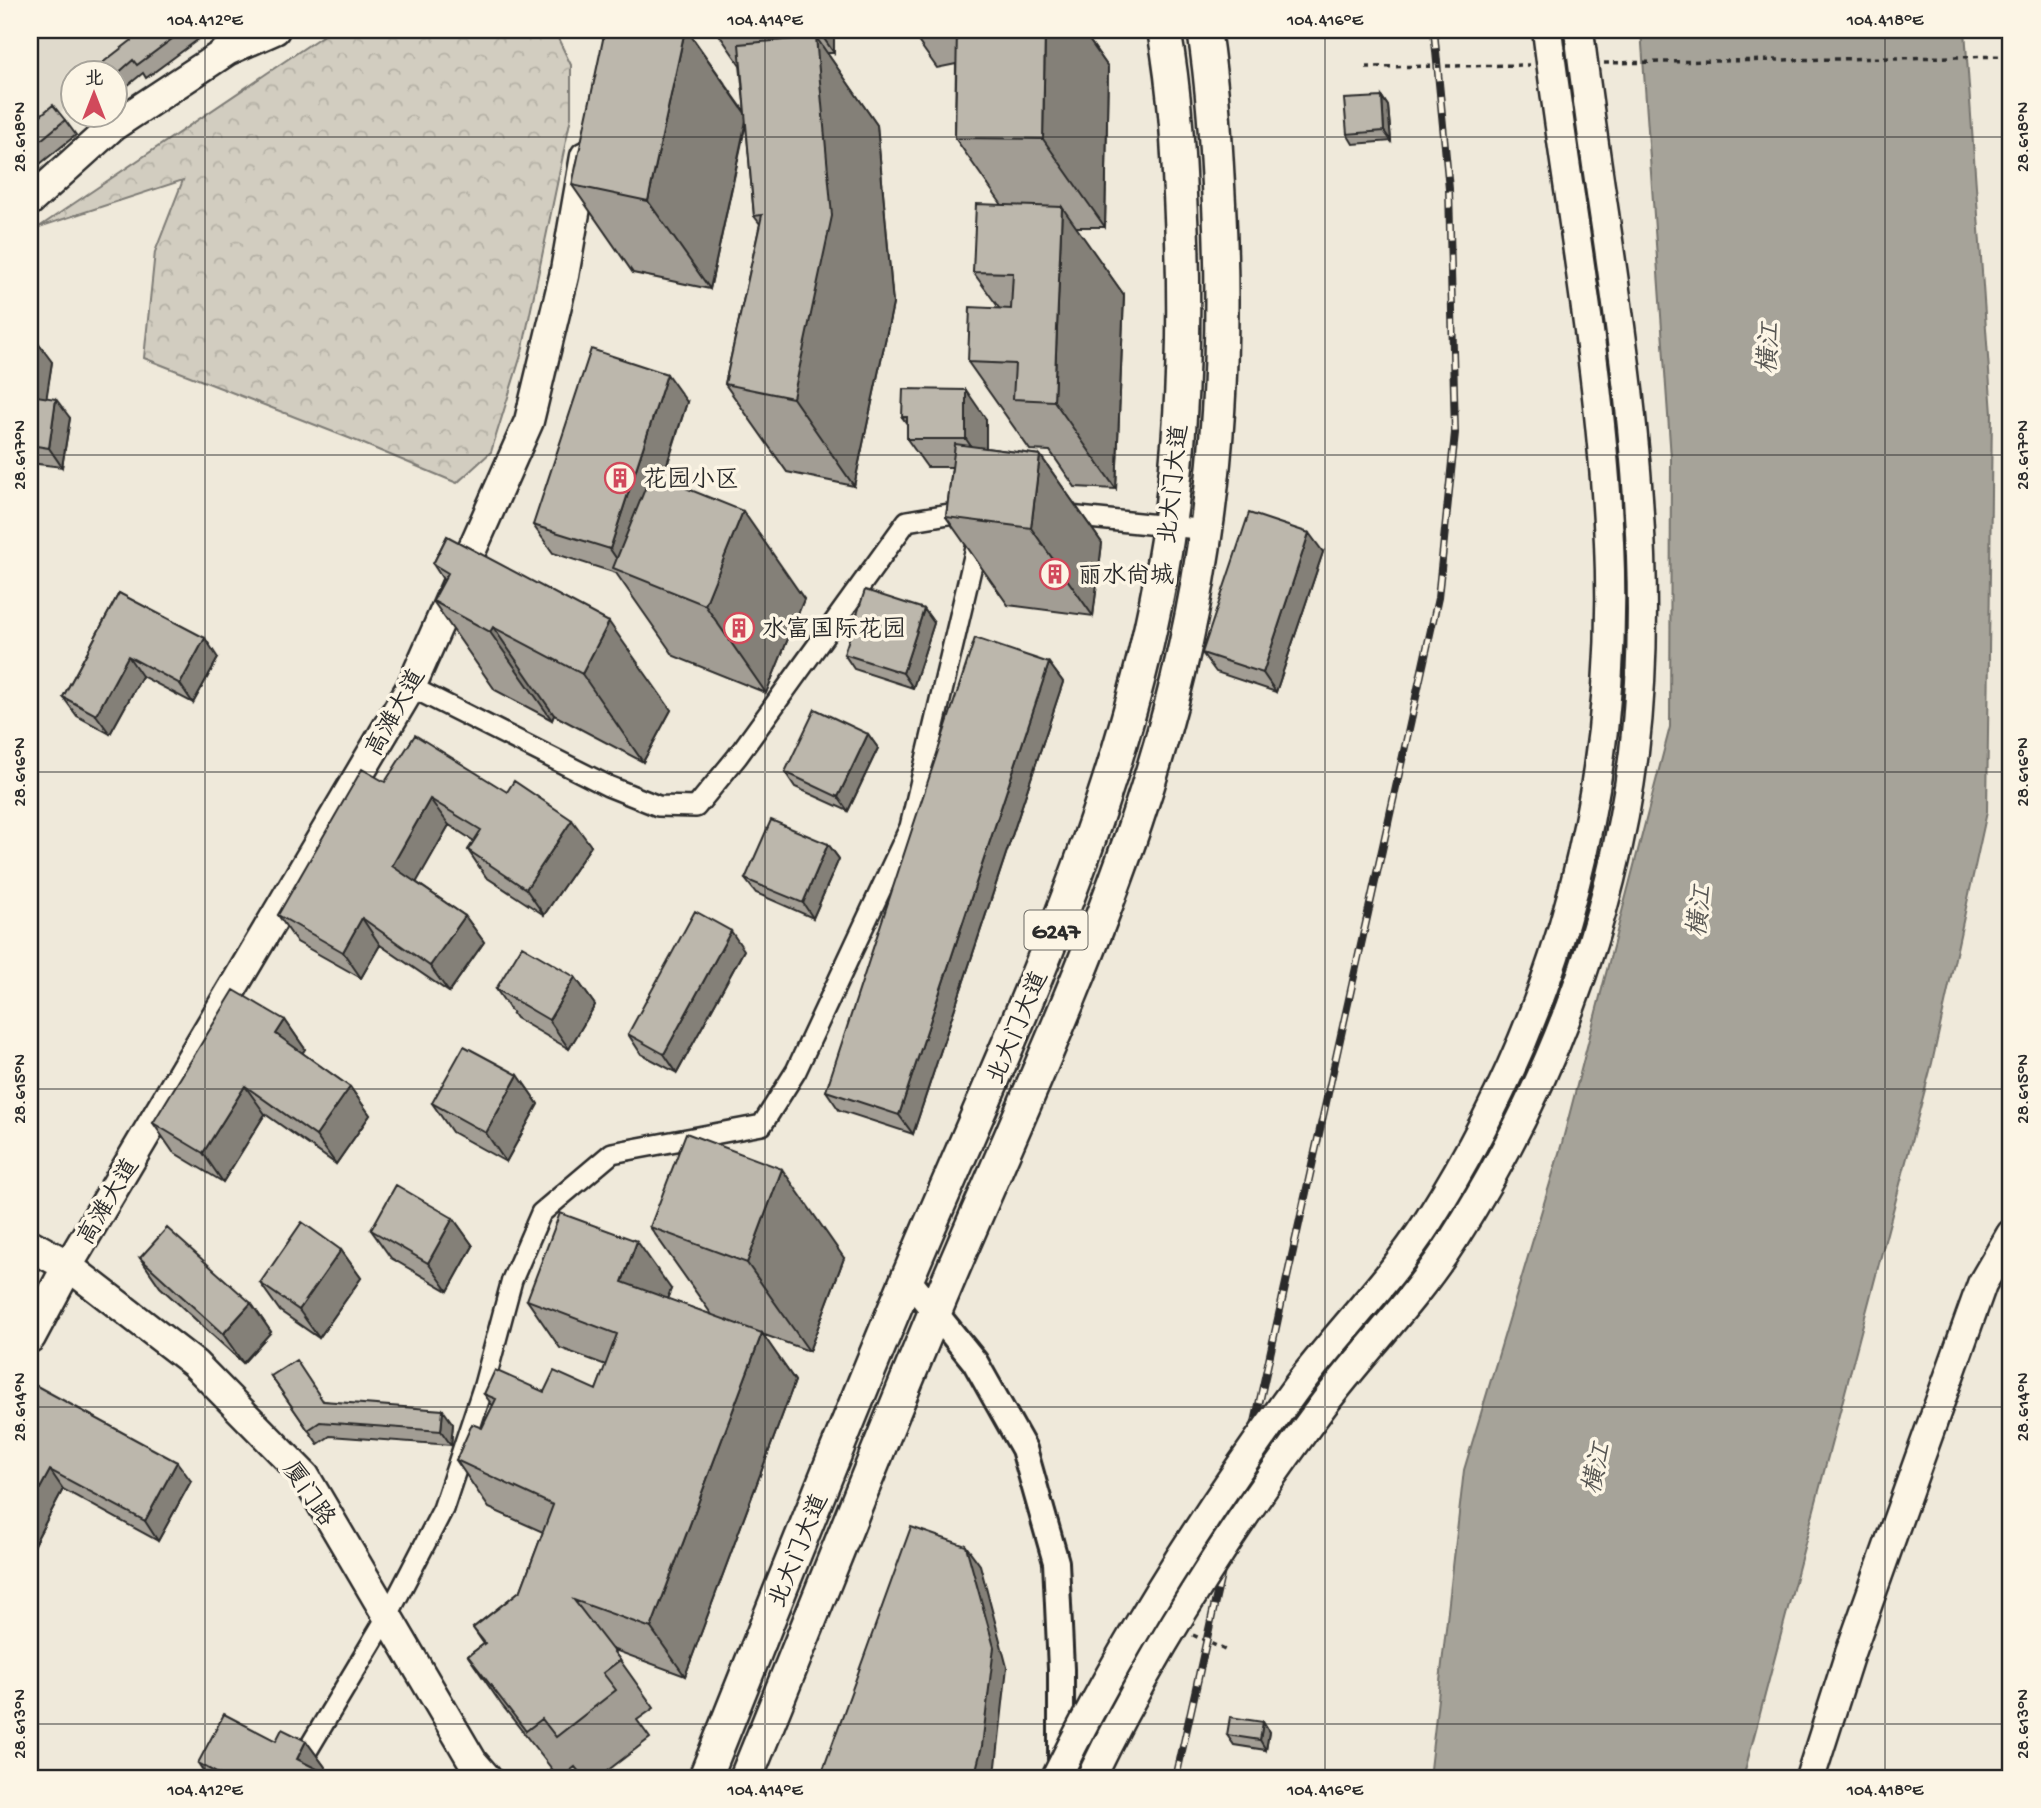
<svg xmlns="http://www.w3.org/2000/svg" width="2041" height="1808" viewBox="0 0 2041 1808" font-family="'Gochi Hand','LXGW WenKai TC',sans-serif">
	<defs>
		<pattern id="forest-crowns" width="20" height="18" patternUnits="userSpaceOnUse" patternTransform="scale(1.75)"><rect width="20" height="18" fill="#d2cdc0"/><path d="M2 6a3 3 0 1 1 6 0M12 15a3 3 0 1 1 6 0" fill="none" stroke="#b4b0a5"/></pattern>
	</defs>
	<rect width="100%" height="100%" fill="#efe9da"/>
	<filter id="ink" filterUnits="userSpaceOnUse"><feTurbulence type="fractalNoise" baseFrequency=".0143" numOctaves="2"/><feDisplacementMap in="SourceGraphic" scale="14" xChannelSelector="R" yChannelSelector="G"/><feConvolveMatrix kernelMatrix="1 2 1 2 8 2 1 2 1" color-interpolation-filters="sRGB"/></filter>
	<g filter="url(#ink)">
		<path fill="#e0dacc" d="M30,30H163L109,73L74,74L73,102L30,137Z"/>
		<path fill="url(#forest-crowns)" stroke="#7e7c76" stroke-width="2" d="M331,30H554L571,65V117L522,352L491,452L457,483L359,442L144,358L155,252L183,180L39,227Z"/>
		<path fill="#a6a399" stroke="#75736d" stroke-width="2" d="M1641,30H1965L1992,414L1987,812L1932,1063L1743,1778H1429L1464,1470L1562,1143L1670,727L1671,458Z"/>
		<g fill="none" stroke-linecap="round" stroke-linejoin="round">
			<g stroke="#2b2b2b" stroke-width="24">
				<path id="minor" d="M1059,515L1208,530
					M411,687L608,786L658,806L696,807L737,757L907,521L973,510
					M291,1778L387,1617L443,1509L484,1385L512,1280L541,1213L612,1153L762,1125L796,1071L910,827L980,531"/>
			</g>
			<g stroke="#2b2b2b" stroke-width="30">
				<path id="tertiary" d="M907,1278L975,1362L1024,1449L1056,1562L1061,1669V1768"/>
			</g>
			<g stroke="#2b2b2b" stroke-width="33">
				<path id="secondary" d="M30,201L112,127L227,51L275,30
					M487,1778L473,1762L305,1476L195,1364L68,1266L411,687L529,421L564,276L585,156
					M1810,1778L1850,1653L1982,1284L2011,1234"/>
			</g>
			<g stroke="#2b2b2b" stroke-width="35">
				<path id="primary" d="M30,1245L68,1266L30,1337"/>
			</g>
			<g stroke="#2b2b2b" stroke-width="37">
				<path id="trunk" d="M705,1778C774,1607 841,1435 913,1265C1007,1042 1116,822 1160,581C1181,469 1186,355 1182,241C1179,171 1177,99 1164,30
					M746,1778C815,1610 880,1441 951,1274C1015,1124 1084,976 1136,822C1206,615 1230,421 1219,204C1216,146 1213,88 1204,30"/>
			</g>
			<path stroke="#2b2b2b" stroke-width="3.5" stroke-dasharray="5 5" stroke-linecap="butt" d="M1193,1635L1225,1650"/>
			<use href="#minor" stroke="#fcf5e5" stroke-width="19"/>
			<use href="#tertiary" stroke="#fcf5e5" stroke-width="24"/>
			<use href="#secondary" stroke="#fcf5e5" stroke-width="28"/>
			<use href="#primary" stroke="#fcf5e5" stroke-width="30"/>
			<use href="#trunk" stroke="#fcf5e5" stroke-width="32"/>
			<g stroke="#2b2b2b" stroke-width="8">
				<path id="rail" d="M1176,1778L1438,598L1455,433L1449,189L1434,30"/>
			</g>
			<use href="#rail" stroke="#fcf5e5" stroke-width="5" stroke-dasharray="16" stroke-linecap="butt"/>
			<g stroke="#2b2b2b" stroke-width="33" stroke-linecap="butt">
				<path id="secondary-bridge" d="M1056,1778C1123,1641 1206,1511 1296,1388C1338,1332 1389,1282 1427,1223C1559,1015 1620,788 1609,542C1601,370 1568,201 1547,30
					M1091,1778C1154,1647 1236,1522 1323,1405C1365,1349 1415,1300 1453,1240C1547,1093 1612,926 1634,752C1647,644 1643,535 1632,427C1619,294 1594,163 1579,30"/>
			</g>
			<path stroke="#2b2b2b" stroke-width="3.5" stroke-dasharray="5 5" stroke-linecap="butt" d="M1604,63L2011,56
				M1366,67L1530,65"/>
			<use href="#secondary-bridge" stroke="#fcf5e5" stroke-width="28"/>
		</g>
		<path fill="#a29d94" stroke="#2b2b2b" stroke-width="2" d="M145,30H211L146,78L143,73L116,95V74Z
			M687,30L745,112L740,65L716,30H834V53H827L877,125L893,304L854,486L787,472L725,384L760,224L754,216L746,123L710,289L633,273L572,185Z
			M910,30H1082L1108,67L1105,227H1075L1124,295L1116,489L1075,487L1050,451L1030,450L968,362L999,308L973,272L1002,205L955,138L956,64L937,68Z
			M1382,97L1388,106L1391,141L1353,144L1347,134Z
			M65,120L76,135L30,172V124Z
			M30,342L52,362L46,397L70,418L62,467L30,463Z
			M687,402L663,479L804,599L766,693L674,656L616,573L553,553L533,525Z
			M902,417L986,419V448L1040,455L1102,543L1093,616L1008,605L946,517L952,467H927L907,439V424Z
			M447,536L671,710L643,762L554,715L552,720L495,690L433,601L444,581L433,564Z
			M1323,552L1276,692L1216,672L1202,653Z
			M119,593L218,658L193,703L142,676L110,734L77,716L63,697Z
			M924,609L934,623L913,688L854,669L844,654Z
			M1049,663L1063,682L913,1134L839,1110L826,1091Z
			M868,734L878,748L848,811L795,787L785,772Z
			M385,782L507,792L591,846L544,915L486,877L468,850L474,841L449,825L416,882L465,916L484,942L449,992L380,945L361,978L297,942L278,915Z
			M828,844L839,859L813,918L756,893L745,879Z
			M744,950L677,1073L641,1054L628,1034Z
			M575,977L595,1005L569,1049L516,1018L496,989Z
			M285,1020L305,1049L302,1053L350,1087L370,1115L336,1164L265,1114L223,1182L173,1152L153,1123Z
			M518,1075L538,1104L506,1162L452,1132L432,1103Z
			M453,1218L473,1246L448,1291L391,1258L371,1230Z
			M650,1227L844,1258L809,1351L762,1334L795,1381L685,1676L612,1649L654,1708L637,1720L650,1738L598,1778H584L575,1767L561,1778H559L501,1704L468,1656L484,1644L473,1628L521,1590L543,1532L489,1508L456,1460L482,1428L493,1406L484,1394L596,1390L606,1365L560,1348L527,1300L671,1289L667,1299L712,1315Z
			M341,1250L361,1278L319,1338L280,1311L260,1283Z
			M140,1258L251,1303L271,1332L243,1363L160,1287Z
			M271,1376L324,1401L453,1424L451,1445L330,1436L318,1444Z
			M30,1394L191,1481L158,1541L63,1489L30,1552Z
			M1263,1722L1269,1732L1266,1750L1234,1745L1227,1735Z
			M276,1741H306L333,1778H208L198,1763Z"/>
		<path fill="#848078" stroke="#2b2b2b" stroke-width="2" d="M685,30H687L747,116L710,289L648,201Z
			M776,30H803L817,50L816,37L877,125L893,304L854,486L793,398L819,91Z
			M818,30H834V53Z
			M1045,30H1082L1108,67L1105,227L1043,139Z
			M1382,97L1388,106L1391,141L1384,131Z
			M1062,207L1124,295L1116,489L1054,401Z
			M38,343L52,362L44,414L30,395Z
			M667,374L687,402L631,575L627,574L610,549Z
			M966,390L986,419V468L966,439Z
			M56,399L70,418L62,467L49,448Z
			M1040,455L1102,543L1093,616L1031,528Z
			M743,511L804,599L766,693L705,605Z
			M1309,533L1323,552L1276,692L1263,673Z
			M30,558L35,565L30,576Z
			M924,609L934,623L913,688L903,673Z
			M609,622L671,710L643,762L582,674Z
			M493,627L554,715L552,720L490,632Z
			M205,638L218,658L193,703L180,684Z
			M128,656L142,676L110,734L96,715Z
			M1049,663L1063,682L913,1134L899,1115Z
			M868,734L878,748L848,811L838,797Z
			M430,799L449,825L411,892L392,866Z
			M572,820L591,846L544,915L526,889Z
			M828,844L839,859L813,918L803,903Z
			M465,916L484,942L449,992L430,966Z
			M362,918L380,945L361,978L343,952Z
			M731,931L744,950L677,1073L664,1054Z
			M575,977L595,1005L569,1049L549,1020Z
			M285,1020L305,1049L296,1063L276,1034Z
			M518,1075L538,1104L506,1162L486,1133Z
			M245,1086L265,1114L223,1182L203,1153Z
			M350,1087L370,1115L336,1164L316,1136Z
			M782,1169L844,1258L809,1351L747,1263Z
			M453,1218L473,1246L448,1291L428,1263Z
			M637,1241L671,1289L655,1330L622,1282Z
			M341,1250L361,1278L319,1338L299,1310Z
			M251,1303L271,1332L243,1363L223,1334Z
			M762,1333L795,1381L685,1676L651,1628Z
			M443,1410L453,1424L451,1445L441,1431Z
			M177,1462L191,1481L158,1541L145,1521Z
			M50,1470L63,1489L30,1552V1507Z
			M966,1546L980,1565L1007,1667L996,1766L992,1778H974Z
			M1263,1722L1269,1732L1266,1750L1260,1740Z
			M306,1741L333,1778H311L297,1759Z"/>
		<path fill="#bcb7ac" stroke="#2b2b2b" stroke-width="2" d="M145,30H184L137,65L133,60L116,75V74H88Z
			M605,30H685L648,201L572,185Z
			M957,30H1045L1043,139L955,138Z
			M816,37L832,216L793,398L725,384L762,215L754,216L739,44Z
			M1382,97L1384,131L1347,134L1344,99Z
			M53,105L65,120L30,149V124Z
			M976,204L1062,207L1054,401L1013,399L1015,364L968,362L970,307L1011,309L1013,273L973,272Z
			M30,342L38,343L30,395L56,399L49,448L30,445Z
			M591,349L667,374L610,549L533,525Z
			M903,389L966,390V439H907V417H902Z
			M955,444L1040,455L1031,528L946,517Z
			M651,474L743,511L705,605L613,568Z
			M1249,513L1309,533L1263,673L1202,653Z
			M447,536L609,622L582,674L493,627L490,632L433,601L448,573L433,564Z
			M865,590L924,609L903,673L844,654Z
			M119,593L205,638L180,684L128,656L96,715L63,697Z
			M975,638L1049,663L899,1115L826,1091Z
			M815,709L868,734L838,797L785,772Z
			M415,735L507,792L514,781L572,820L526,889L468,850L481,830L430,799L392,866L465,916L430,966L362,918L343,952L278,915L362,769L385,782Z
			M771,820L828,844L803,903L745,879Z
			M695,911L731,931L664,1054L628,1034Z
			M522,946L575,977L549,1020L496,989Z
			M234,990L285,1020L276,1034L350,1087L316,1136L245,1086L203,1153L153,1123Z
			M464,1046L518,1075L486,1133L432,1103Z
			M686,1133L782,1169L747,1263L650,1227Z
			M396,1185L453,1218L428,1263L371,1230Z
			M560,1213L637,1241L622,1282L762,1333L651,1628L574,1600L620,1660L603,1673L616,1690L556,1737L542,1719L526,1731L468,1656L485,1643L473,1628L521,1590L553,1505L456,1460L472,1424L482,1428L496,1399L484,1394L495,1370L544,1392L554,1371L596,1390L617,1334L527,1300Z
			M302,1222L341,1250L299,1310L260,1283Z
			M167,1228L251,1303L223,1334L140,1258Z
			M296,1360L323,1401L443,1410L441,1431L320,1422L308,1430L271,1376Z
			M35,1385L177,1462L145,1521L50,1470L30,1507V1394Z
			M911,1527L966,1546L994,1647L982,1746L974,1778H820Z
			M224,1714L276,1741L282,1729L306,1741L297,1759L319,1770L315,1778H224V1777L198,1763Z
			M1230,1717L1263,1722L1260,1740L1227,1735Z"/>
	</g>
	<path fill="none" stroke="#2b2b2b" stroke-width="2" stroke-opacity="0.45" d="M205,30V1778M765,30V1778M1325,30V1778M1885,30V1778M30,137H2011M30,455H2011M30,772H2011M30,1089H2011M30,1407H2011M30,1724H2011"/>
	<defs>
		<g id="building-ring" transform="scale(1.575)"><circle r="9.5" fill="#fcf5e5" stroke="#d1495b" stroke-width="1.5"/><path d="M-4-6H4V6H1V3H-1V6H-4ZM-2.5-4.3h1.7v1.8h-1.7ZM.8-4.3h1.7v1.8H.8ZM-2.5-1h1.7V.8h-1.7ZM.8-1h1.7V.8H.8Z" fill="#d1495b"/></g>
	</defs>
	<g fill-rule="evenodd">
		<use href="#building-ring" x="620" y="478"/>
		<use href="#building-ring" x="1055" y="574"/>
		<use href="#building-ring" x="739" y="628"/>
	</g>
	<g text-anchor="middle" stroke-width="7" stroke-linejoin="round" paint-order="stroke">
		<rect fill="#fcf5e5" stroke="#6a6863" stroke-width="2" x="1024.5" y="910.5" width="63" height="39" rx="5"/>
		<g font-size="23" font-weight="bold" fill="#2b2b2b">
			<text x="1056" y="938">G247</text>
		</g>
		<g font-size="24" fill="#2b2b2b" stroke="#fcf5e5" text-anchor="start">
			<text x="643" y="486">花园小区</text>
			<text x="1078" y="582">丽水尚城</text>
			<text x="762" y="636">水富国际花园</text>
		</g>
		<g font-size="24" fill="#2b2b2b" stroke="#fcf5e5">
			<text transform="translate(1172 484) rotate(-84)" y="8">北大门大道</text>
			<text transform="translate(394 712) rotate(-61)" y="8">高滩大道</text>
			<text transform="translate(1016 1027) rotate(-67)" y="8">北大门大道</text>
			<text transform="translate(107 1201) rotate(-59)" y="8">高滩大道</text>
			<text transform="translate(310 1493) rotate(55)" y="8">厦门路</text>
			<text transform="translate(797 1550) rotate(-68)" y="8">北大门大道</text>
		</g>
		<g font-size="26" font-style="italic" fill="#565552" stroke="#fcf5e5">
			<text transform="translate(1767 348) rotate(-86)" y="9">横江</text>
			<text transform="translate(1698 911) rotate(-83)" y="9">横江</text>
			<text transform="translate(1595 1468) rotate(-77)" y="9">横江</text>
		</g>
	</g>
	<rect width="2041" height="1808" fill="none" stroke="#fcf5e5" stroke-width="77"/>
	<g transform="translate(94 94)"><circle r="33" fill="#fcf5e5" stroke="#a8a49b" stroke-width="2"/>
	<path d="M0-5L12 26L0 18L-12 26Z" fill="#d1495b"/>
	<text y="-10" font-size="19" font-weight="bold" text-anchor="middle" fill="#2b2b2b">北</text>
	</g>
	<rect x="38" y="38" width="1964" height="1732" fill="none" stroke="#2b2b2b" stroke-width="2.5"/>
	<g font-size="18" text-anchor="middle" fill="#2b2b2b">
		<text x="205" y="25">104.412°E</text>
		<text x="765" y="25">104.414°E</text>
		<text x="1325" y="25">104.416°E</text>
		<text x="1885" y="25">104.418°E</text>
		<text transform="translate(19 137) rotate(-90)" y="6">28.618°N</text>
		<text transform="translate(2022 137) rotate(-90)" y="6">28.618°N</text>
		<text transform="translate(19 455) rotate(-90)" y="6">28.617°N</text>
		<text transform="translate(2022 455) rotate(-90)" y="6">28.617°N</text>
		<text transform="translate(19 772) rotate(-90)" y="6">28.616°N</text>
		<text transform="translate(2022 772) rotate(-90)" y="6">28.616°N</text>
		<text transform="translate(19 1089) rotate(-90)" y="6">28.615°N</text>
		<text transform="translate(2022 1089) rotate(-90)" y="6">28.615°N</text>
		<text transform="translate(19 1407) rotate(-90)" y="6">28.614°N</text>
		<text transform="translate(2022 1407) rotate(-90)" y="6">28.614°N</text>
		<text transform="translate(19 1724) rotate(-90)" y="6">28.613°N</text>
		<text transform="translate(2022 1724) rotate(-90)" y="6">28.613°N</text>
		<text x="205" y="1795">104.412°E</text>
		<text x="765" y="1795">104.414°E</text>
		<text x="1325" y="1795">104.416°E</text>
		<text x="1885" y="1795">104.418°E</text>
	</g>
</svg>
